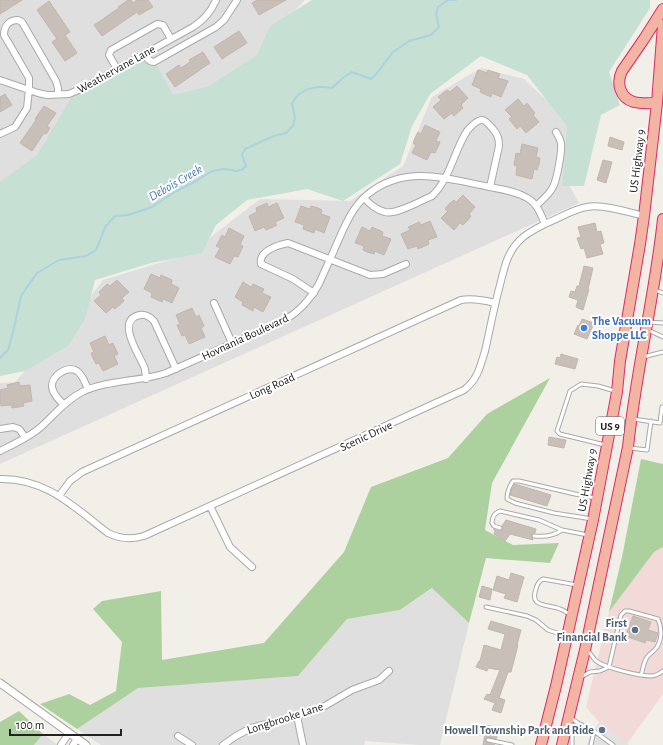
<svg xmlns="http://www.w3.org/2000/svg" width="663" height="745" viewBox="0 0 663 745" font-family="'Alegreya Sans',sans-serif">
	<rect width="100%" height="100%" fill="#f2efe9"/>
	<path fill="#e0dfdf" d="M0,0H305L263,43L247,90L40,158L0,183Z
		M481,68L524,79L580,131L568,183L579,203L0,464V383L15,382L85,304L103,280L189,254L260,199L350,201L403,166L432,97Z
		M433,588L469,623L440,745H419L365,741L364,745H101L77,729L138,687L298,676L347,619L400,610Z
		M43,734L58,745H34Z"/>
	<path fill="#f2dad9" d="M663,547V694L627,744L599,722L586,707L609,612L654,552Z"/>
	<path fill="#add19e" d="M550,378L492,483L485,530L513,545L559,543L550,563L486,558L469,623L432,588L400,610L347,619L298,676L138,688L77,729L40,704L69,694L90,705L116,691L122,642L93,609L102,601L161,591L162,660L264,643L344,552L371,487L448,458L487,414Z
		M641,459L663,464V547L654,552L609,612L622,557Z
		M19,711L43,734L34,745H0V722Z"/>
	<path fill="#c6e0d4" d="M312,0H650V8L609,72L620,105L601,115L584,186H562L567,126L527,75L481,56L430,94L412,126L400,164L343,201L307,189L247,200L216,225L202,253L151,263L95,280L85,319L68,346L25,371L0,376V182L37,155L71,98L150,53L173,95L207,87L257,55L270,26Z"/>
	<path fill="#e2e2e2" d="M599,722L629,745H587L589,739Z"/>
	<g fill="none" stroke-linecap="round" stroke-linejoin="round">
		<path stroke="#aad3df" stroke-width="2" d="M0,358L8,350L13,332L21,296L37,273L59,260L86,256L96,250L101,238L105,227L115,216L128,215L152,207L175,192L196,181L212,171L224,169L237,171L243,169L246,166L242,155L245,149L274,136L286,133L293,126L295,117L292,104C299,88 316,85 332,88L344,77L352,72L371,79L377,73L393,52L409,41L431,35L439,27L436,15L438,7L448,0H456"/>
	</g>
	<path fill="#c7bfb8" stroke="#c4b6ab" d="M0,0H22L0,14Z
		M128,0H131L133,3L137,0H148L153,7L139,15L137,12L102,36L94,25L119,8L118,7Z
		M257,0H286L259,15L252,3Z
		M49,1L70,32L65,35L77,53L65,61L52,42L57,39L37,10Z
		M239,31L247,43L222,59L214,47Z
		M203,52L210,63L175,87L166,74L179,65L181,68L191,61L189,60Z
		M478,70L487,73L488,70L500,74L498,78L508,81L501,97L492,93L491,97L480,92L481,89L472,85Z
		M457,86L468,98L461,105L463,108L454,116L452,113L444,119L433,107L441,100L438,97L447,90L450,92Z
		M5,94L12,105L0,112V97Z
		M518,99L524,106L527,103L535,113L533,115L539,122L526,133L520,126L517,129L509,119L512,117L505,110Z
		M44,106L56,113L47,126L50,128L46,134L44,133L32,151L20,143L36,120L35,119Z
		M425,125L440,132L436,141L440,142L437,149L435,153L431,152L427,160L412,153L416,145L413,143L416,136L418,132L421,134Z
		M610,137L624,142L622,150L608,146Z
		M522,144L538,148L536,157L540,158L539,164L537,170L534,169L532,179L516,175L517,166L514,165L516,153L520,154Z
		M603,160L612,162L606,183L597,180Z
		M463,195L475,207L469,214L471,216L467,221L463,225L460,223L454,230L441,218L448,211L445,209L449,204L454,200L456,202Z
		M267,203L268,207L277,203L284,218L275,222L277,225L271,228L266,230L264,227L255,231L249,216L257,212L256,208Z
		M301,206L310,209L311,206L318,208L322,210L321,214L330,217L324,233L315,229L314,233L303,229L304,225L295,222Z
		M430,221L437,237L428,240L429,244L418,249L417,246L408,249L401,234L410,230L408,227L415,224L419,222L421,225Z
		M595,223L597,232L601,231L604,243L600,244L603,254L587,258L584,248L581,249L577,238L581,237L578,227Z
		M362,227L370,231L372,227L383,232L382,236L391,239L384,255L375,251L374,254L367,252L363,250L364,246L355,243Z
		M229,228L244,236L240,245L243,246L240,253L238,257L234,256L230,264L215,257L220,248L216,246L219,241L222,235L225,237Z
		M584,266L593,268L588,289H589L583,310L576,307L578,300L569,297L571,291L575,292L577,286H579Z
		M151,274L160,278L161,275L172,280L171,284L179,288L172,303L163,299L162,302L151,297L152,293L144,289Z
		M117,280L129,292L122,298L124,301L115,309L113,307L106,313L94,301L101,295L99,292L107,284L110,286Z
		M243,282L251,287L253,284L264,289L262,293L271,297L263,312L254,307L253,311L242,305L243,302L235,297Z
		M192,308L196,317L199,315L204,326L201,328L205,337L189,344L185,335L182,336L177,325L180,324L176,315Z
		M582,319L594,323L587,339L574,334L578,325L579,326Z
		M105,336L109,345L113,343L116,350L118,354L114,356L118,364L103,371L99,363L96,364L94,360L91,353L94,352L90,343Z
		M561,354L578,359L575,369L555,364L557,357L560,358Z
		M19,382L20,386L30,385L32,401L23,403L24,406L19,407L12,408L11,405L1,406L0,398V390L8,388L7,385Z
		M549,437L566,440L564,448L548,445Z
		M515,484L551,495L547,506L510,495L512,489Z
		M506,520L536,529L535,533L532,534L531,535L532,538L533,539V540L510,534L505,541L494,534L495,530L493,529L499,531L502,530L503,529L502,526Z
		M511,573L524,577L517,602L504,598L506,594L493,590L497,576L509,580Z
		M482,586L492,589L490,600L479,597Z
		M633,616L651,622L648,630L658,633L655,642L646,640L645,643L628,637L629,633L627,632Z
		M491,621L521,630L517,645H518L511,672H508L499,698L505,700L501,713L492,710L495,703L484,699L487,694L490,695L500,670L488,668L487,671L476,667L479,661H480L484,645L501,650L505,634L488,629Z
		M486,725L499,728L496,739L487,737L485,740L486,742L495,745H483L485,735H484Z"/>
	<g fill="none" stroke-linecap="round" stroke-linejoin="round">
		<g stroke="#a9a9a9" stroke-width="5">
			<path id="service" d="M655,290L663,293
				M648,322L663,323
				M648,330L663,337
				M643,357L663,352
				M633,419L660,423L662,407H663
				M605,445L560,434L557,431L570,391L581,384L598,386L615,391
				M630,448L647,450L651,421
				M592,519L554,513L515,503L507,499C507,492 509,487 513,481H519L575,494L595,498
				M500,528L494,526L492,523C492,517 494,513 500,511L539,520L562,530C554,536 544,537 534,536
				M562,530L588,535
				M486,607L527,616L536,620L548,630L566,636
				M571,615C567,613 564,610 560,609C548,604 529,608 536,589C537,584 539,581 543,579L577,585
				M588,651C591,654 593,658 596,661C606,668 639,676 651,676C656,676 659,674 663,671
				M609,667L621,615L625,611H629L658,619C662,628 662,639 657,647C654,652 648,654 646,659C643,664 643,670 641,675
				M581,677L590,672L600,671L609,667
				M571,718L578,723L594,731L613,745
				M571,723L572,730V745
				M488,740L512,745
				M591,745L594,731"/>
		</g>
		<g stroke="#a9a9a9" stroke-width="8">
			<path id="minor" d="M144,54C147,58 149,62 154,62L216,27L224,20L237,0
				M117,69L109,55L111,50L157,24L163,25L171,39
				M0,80L38,93L47,95L69,94L83,88L193,27C204,20 211,12 216,0
				M0,134L15,127L27,108L29,90V78L4,35C4,26 9,20 18,20L22,22L56,81L58,88V94
				M364,198C370,204 376,210 385,212C396,215 420,201 432,196C450,179 454,151 467,131C470,127 477,120 482,120C486,120 490,126 493,129C498,135 499,139 499,146L490,187
				M536,206C542,200 549,195 553,187C557,179 562,152 561,143C560,139 558,135 556,132
				M314,293L293,279L261,264C258,251 278,245 288,243L370,275L383,274L406,264
				M214,303L232,343
				M146,379C146,375 145,372 145,369C141,357 114,320 140,315C145,314 150,317 154,321L176,369
				M64,405C59,400 53,394 52,387C51,376 67,365 77,371C83,375 85,383 88,389
				M0,429L13,427L19,429L25,437
				M0,451C14,444 30,437 42,426C55,414 66,400 82,392C106,380 139,382 166,373L285,320C300,311 310,300 319,284C324,272 330,260 335,248C344,228 351,208 368,194C405,165 444,178 485,186C499,189 517,191 529,199C538,205 541,215 545,224
				M0,479C46,478 74,507 108,533C120,539 131,540 144,536L464,390C478,379 480,367 485,351C490,329 494,307 500,285C504,269 507,253 519,241C526,233 537,228 547,223C560,218 573,209 587,207C603,204 628,212 644,216
				M59,496L70,481L82,472L461,300C473,298 483,300 495,303
				M210,506L230,547L252,567
				M297,716L303,745
				M178,736L192,745
				M61,745L69,733
				M73,745L77,739
				M223,745L236,736L251,728L297,716L323,707L352,690L379,680L389,671"/>
		</g>
		<g stroke="#a9a9a9" stroke-width="9">
			<path id="tertiary" d="M0,683L86,745"/>
		</g>
		<g stroke="#dc2a67" stroke-width="12">
			<path id="trunk" d="M657,103C650,103 642,104 634,102C620,98 616,83 622,71L644,39L663,9
				M541,745L556,686L593,520L617,392L620,361L640,244L644,216L657,103L663,25
				M562,745L585,650L628,447C636,370 655,295 663,219"/>
		</g>
		<use href="#service" stroke="#fff" stroke-width="3"/>
		<use href="#minor" stroke="#fff" stroke-width="6"/>
		<use href="#tertiary" stroke="#fff" stroke-width="7"/>
		<use href="#trunk" stroke="#f2b4a3" stroke-width="10"/>
	</g>
	<circle fill="#3f7fe0" stroke="#fff" stroke-width="1.5" cx="584" cy="328" r="4"/>
	<g fill="#5c6f8a" stroke="#fff" stroke-width="1.5">
		<circle cx="635" cy="630" r="4"/>
		<circle cx="602" cy="730" r="4"/>
	</g>
	<g text-anchor="middle" stroke-width="4" stroke-linejoin="round" paint-order="stroke">
		<rect fill="#fff" stroke="#646464" stroke-width="1" x="596" y="417" width="28" height="18" rx="3"/>
		<g font-size="11" font-weight="bold" fill="#222">
			<text x="610" y="430">US 9</text>
		</g>
		<g font-size="12" fill="#222" stroke="#fff">
			<text transform="translate(116 69) rotate(-29)" y="4">Weathervane Lane</text>
			<text transform="translate(637 161) rotate(-83)" y="4">US Highway 9</text>
			<text transform="translate(245 337) rotate(-25)" y="4">Hovnania Boulevard</text>
			<text transform="translate(272 386) rotate(-24)" y="4">Long Road</text>
			<text transform="translate(366 436) rotate(-25)" y="4">Scenic Drive</text>
			<text transform="translate(587 480) rotate(-80)" y="4">US Highway 9</text>
			<text transform="translate(285 718) rotate(-18)" y="4">Longbrooke Lane</text>
		</g>
		<g font-size="12" font-weight="bold" fill="#366cbe" stroke="#fff" text-anchor="start">
			<text x="592" y="325">The Vacuum<tspan x="592" dy="14">Shoppe LLC</tspan></text>
		</g>
		<g font-size="12" font-weight="bold" fill="#4e5e75" stroke="#fff" text-anchor="end">
			<text x="627" y="627">First<tspan x="627" dy="14">Financial Bank</tspan></text>
			<text x="594" y="734">Howell Township Park and Ride</text>
		</g>
		<g font-size="13" font-style="italic" fill="#4a7aab" stroke="#fff">
			<text transform="translate(175 182) rotate(-30)" y="5">Debois Creek</text>
		</g>
	</g>
	<path d="M10 729v6h111v-6" fill="none" stroke="#222222" stroke-width="2"/>
	<text x="16" y="729" font-size="12" fill="#222222" stroke="#ffffff" stroke-width="3" paint-order="stroke">100 m</text>
</svg>
